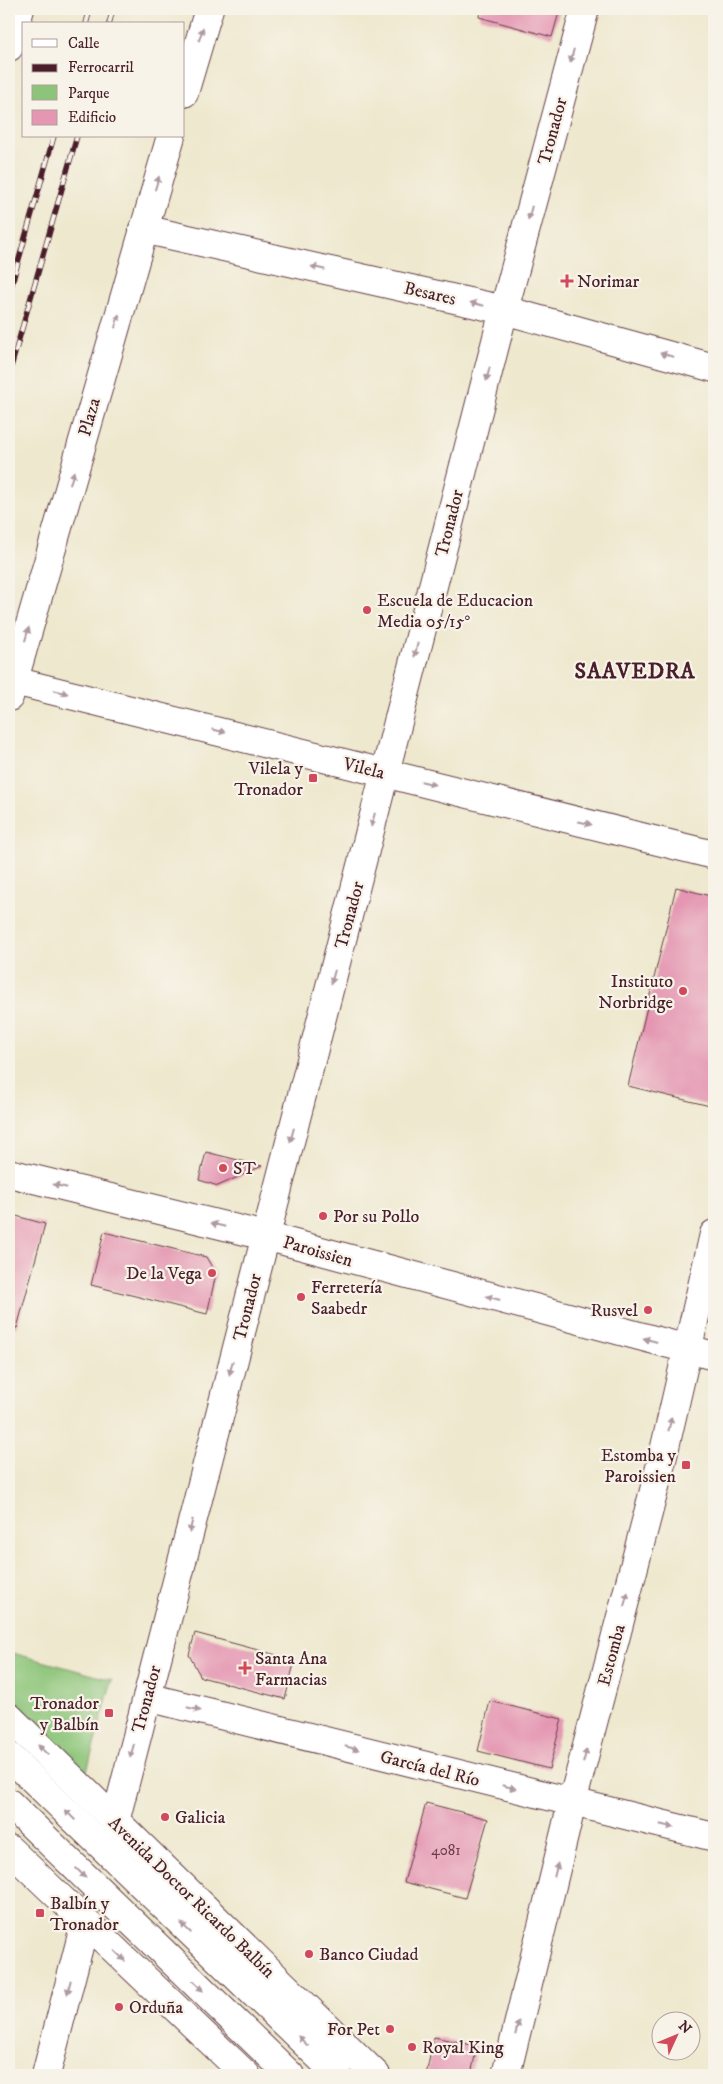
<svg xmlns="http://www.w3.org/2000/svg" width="723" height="2084" viewBox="0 0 723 2084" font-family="'IM FELL DW Pica',serif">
	<rect width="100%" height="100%" fill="#f7f3e8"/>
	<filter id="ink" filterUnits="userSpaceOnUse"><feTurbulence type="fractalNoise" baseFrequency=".02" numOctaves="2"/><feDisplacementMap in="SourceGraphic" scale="10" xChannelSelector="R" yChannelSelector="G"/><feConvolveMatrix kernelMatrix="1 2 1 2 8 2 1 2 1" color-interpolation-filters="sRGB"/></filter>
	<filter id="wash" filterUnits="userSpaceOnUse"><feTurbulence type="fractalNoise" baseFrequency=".0096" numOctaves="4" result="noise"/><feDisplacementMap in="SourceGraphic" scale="20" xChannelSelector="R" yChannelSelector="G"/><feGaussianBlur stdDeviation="1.12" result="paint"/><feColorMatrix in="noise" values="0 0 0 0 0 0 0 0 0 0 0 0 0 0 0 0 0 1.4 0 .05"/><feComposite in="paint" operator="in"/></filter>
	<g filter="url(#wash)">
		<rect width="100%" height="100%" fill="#eee8ce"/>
		<path fill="#8cc579" stroke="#6b7252" d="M9,1652L112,1680L85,1778L9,1705Z"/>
		<g id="blocks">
			<path fill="#e496b2" d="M480,9H560L552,37L479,17Z
				M676,887L714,897V1107L628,1086Z
				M206,1152L262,1166L218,1186L199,1180Z
				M9,1214L45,1224L17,1328L9,1326Z
				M104,1232L206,1257L216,1274L207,1314L91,1285Z
				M195,1633L295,1660L285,1699L201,1677L189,1655Z
				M490,1701L562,1719L549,1769L478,1751Z
				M426,1803L488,1819L465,1898L404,1882Z
				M434,2037L477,2046L471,2075H426Z"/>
		</g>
	</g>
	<g filter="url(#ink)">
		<use href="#blocks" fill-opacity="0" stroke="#633d43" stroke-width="1"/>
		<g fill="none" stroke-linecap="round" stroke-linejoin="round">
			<g stroke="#633d43" stroke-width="30">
				<path id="minor" d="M9,47L20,9
					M184,93L209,9
					M143,229L504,310L714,368
					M14,681L714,855
					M9,697L171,136
					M9,1173L265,1236L714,1356
					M147,1697L714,1837
					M9,1717L376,2075
					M115,1822L504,310L585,9
					M9,1849L246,2075
					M46,2075L85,1923
					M506,2075L572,1803L662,1460L714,1234"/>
			</g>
			<g stroke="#633d43" stroke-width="30">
				<path id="major" d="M9,1756L338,2075
					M9,1803L290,2075"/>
			</g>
			<use href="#minor" stroke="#fff" stroke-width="28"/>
			<use href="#major" stroke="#fff" stroke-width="28"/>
			<g stroke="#4a1f2b" stroke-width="5.5">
				<path id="rail" d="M86,24L90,9
					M109,24L113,9
					M9,294L54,136
					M9,374L77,136"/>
			</g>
			<use href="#rail" stroke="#f7f3e8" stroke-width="4" stroke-dasharray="11" stroke-linecap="butt"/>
		</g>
		<defs><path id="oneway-solid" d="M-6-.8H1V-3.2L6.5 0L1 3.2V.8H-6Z" transform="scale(1.25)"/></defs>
		<g fill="#ae9aa0">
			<use href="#oneway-solid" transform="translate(201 34) rotate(-73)"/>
			<use href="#oneway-solid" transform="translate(572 56) rotate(105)"/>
			<use href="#oneway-solid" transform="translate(157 183) rotate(-73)"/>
			<use href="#oneway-solid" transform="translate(530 213) rotate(105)"/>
			<use href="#oneway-solid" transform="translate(318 268) rotate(-167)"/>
			<use href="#oneway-solid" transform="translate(477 304) rotate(-167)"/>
			<use href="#oneway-solid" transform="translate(117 321) rotate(-74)"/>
			<use href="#oneway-solid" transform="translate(667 355) rotate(-164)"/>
			<use href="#oneway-solid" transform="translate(488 374) rotate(104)"/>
			<use href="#oneway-solid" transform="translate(72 478) rotate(-74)"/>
			<use href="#oneway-solid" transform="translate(27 634) rotate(-74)"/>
			<use href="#oneway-solid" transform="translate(416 650) rotate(104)"/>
			<use href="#oneway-solid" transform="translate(61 692) rotate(14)"/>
			<use href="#oneway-solid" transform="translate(219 731) rotate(14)"/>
			<use href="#oneway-solid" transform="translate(428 783) rotate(14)"/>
			<use href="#oneway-solid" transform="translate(373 820) rotate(105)"/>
			<use href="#oneway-solid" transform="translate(585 823) rotate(14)"/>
			<use href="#oneway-solid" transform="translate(333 977) rotate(105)"/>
			<use href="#oneway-solid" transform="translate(292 1135) rotate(105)"/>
			<use href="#oneway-solid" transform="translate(60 1186) rotate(-166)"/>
			<use href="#oneway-solid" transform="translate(218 1225) rotate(-166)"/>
			<use href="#oneway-solid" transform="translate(493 1298) rotate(-165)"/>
			<use href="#oneway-solid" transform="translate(650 1340) rotate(-165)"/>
			<use href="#oneway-solid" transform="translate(231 1368) rotate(104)"/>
			<use href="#oneway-solid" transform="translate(670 1424) rotate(-77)"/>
			<use href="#oneway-solid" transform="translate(191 1526) rotate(104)"/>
			<use href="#oneway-solid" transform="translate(626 1599) rotate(-75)"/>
			<use href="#oneway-solid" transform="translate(194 1709) rotate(14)"/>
			<use href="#oneway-solid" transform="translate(352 1748) rotate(14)"/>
			<use href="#oneway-solid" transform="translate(43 1750) rotate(-135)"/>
			<use href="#oneway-solid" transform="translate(132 1751) rotate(106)"/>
			<use href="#oneway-solid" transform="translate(585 1756) rotate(-75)"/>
			<use href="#oneway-solid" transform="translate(509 1787) rotate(14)"/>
			<use href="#oneway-solid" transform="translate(70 1815) rotate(-136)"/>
			<use href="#oneway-solid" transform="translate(667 1826) rotate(13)"/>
			<use href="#oneway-solid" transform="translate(556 1870) rotate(-76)"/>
			<use href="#oneway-solid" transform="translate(81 1873) rotate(44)"/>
			<use href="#oneway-solid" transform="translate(186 1928) rotate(-136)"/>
			<use href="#oneway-solid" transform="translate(120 1956) rotate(44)"/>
			<use href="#oneway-solid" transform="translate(198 1986) rotate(44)"/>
			<use href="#oneway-solid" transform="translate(69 1987) rotate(104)"/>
			<use href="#oneway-solid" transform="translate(517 2028) rotate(-76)"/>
			<use href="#oneway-solid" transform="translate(303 2041) rotate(-136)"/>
		</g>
	</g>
	<g fill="#d1495b" stroke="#f7f3e8" stroke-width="2">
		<path d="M564.5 273.5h5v5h5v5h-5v5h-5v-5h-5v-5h5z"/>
		<circle cx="367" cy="610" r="5"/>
		<rect x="308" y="773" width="10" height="10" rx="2.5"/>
		<circle cx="683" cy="991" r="5"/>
		<circle cx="223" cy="1168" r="5"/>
		<circle cx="323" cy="1216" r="5"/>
		<circle cx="212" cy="1273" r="5"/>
		<circle cx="301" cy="1297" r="5"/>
		<circle cx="648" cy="1310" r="5"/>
		<rect x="681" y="1460" width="10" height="10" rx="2.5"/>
		<path d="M242.5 1660.5h5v5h5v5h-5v5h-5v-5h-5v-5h5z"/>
		<rect x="104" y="1708" width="10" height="10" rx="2.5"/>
		<circle cx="165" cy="1817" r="5"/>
		<rect x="35" y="1908" width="10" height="10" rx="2.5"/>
		<circle cx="309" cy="1954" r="5"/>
		<circle cx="119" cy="2007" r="5"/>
		<circle cx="390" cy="2029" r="5"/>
		<circle cx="412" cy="2047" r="5"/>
	</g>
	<g text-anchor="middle" stroke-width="4.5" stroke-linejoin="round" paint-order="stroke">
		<g font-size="15" fill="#703d4d">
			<text x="446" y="1855">4081</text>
		</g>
		<g font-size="18" fill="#4a1f2b" stroke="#f7f3e8">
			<text transform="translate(552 131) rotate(-75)" y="6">Tronador</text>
			<text transform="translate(430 293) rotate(13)" y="6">Besares</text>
			<text transform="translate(89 417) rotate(-74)" y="6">Plaza</text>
			<text transform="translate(449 523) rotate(-76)" y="6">Tronador</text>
			<text transform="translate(364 768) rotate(14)" y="6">Vilela</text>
			<text transform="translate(349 915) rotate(-75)" y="6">Tronador</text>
			<text transform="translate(318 1251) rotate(16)" y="6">Paroissien</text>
			<text transform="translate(247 1307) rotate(-76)" y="6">Tronador</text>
			<text transform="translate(611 1655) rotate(-75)" y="6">Estomba</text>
			<text transform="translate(146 1699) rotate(-75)" y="6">Tronador</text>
			<text transform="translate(430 1768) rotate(14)" y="6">García del Río</text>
			<text transform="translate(192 1897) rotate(44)" y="6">Avenida Doctor Ricardo Balbín</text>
		</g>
		<g font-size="18" fill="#4a1f2b" stroke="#f7f3e8" text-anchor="start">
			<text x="577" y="287">Norimar</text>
			<text x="377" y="606">Escuela de Educacion<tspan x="377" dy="21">Media 05/15°</tspan></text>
			<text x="303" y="774" text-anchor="end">Vilela y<tspan x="303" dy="21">Tronador</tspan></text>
			<text x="673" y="987" text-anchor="end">Instituto<tspan x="673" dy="21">Norbridge</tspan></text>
			<text x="233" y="1174">ST</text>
			<text x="333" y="1222">Por su Pollo</text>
			<text x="202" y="1279" text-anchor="end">De la Vega</text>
			<text x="311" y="1293">Ferretería<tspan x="311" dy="21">Saabedr</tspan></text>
			<text x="638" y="1316" text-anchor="end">Rusvel</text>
			<text x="676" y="1461" text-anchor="end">Estomba y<tspan x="676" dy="21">Paroissien</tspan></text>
			<text x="255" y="1664">Santa Ana<tspan x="255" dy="21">Farmacias</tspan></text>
			<text x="99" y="1709" text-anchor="end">Tronador<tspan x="99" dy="21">y Balbín</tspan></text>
			<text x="175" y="1823">Galicia</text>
			<text x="50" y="1909">Balbín y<tspan x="50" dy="21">Tronador</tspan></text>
			<text x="319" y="1960">Banco Ciudad</text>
			<text x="129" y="2013">Orduña</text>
			<text x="380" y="2035" text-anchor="end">For Pet</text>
			<text x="422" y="2053">Royal King</text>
		</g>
		<g font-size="22" font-weight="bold" letter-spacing="1" fill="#4a1f2b" stroke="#f7f3e8">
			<text x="635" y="678">SAAVEDRA</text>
		</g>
	</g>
	<rect width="723" height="2084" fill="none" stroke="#f7f3e8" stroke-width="30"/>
	<rect x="22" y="22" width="162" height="115" fill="#f7f3e8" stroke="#b29e9c"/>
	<rect x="32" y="39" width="25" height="8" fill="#ffffff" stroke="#b29e9c"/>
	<text x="68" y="48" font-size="15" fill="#4a1f2b">Calle</text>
	<rect x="32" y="64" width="25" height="8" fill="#4a1f2b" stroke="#b29e9c"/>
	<text x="68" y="72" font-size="15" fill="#4a1f2b">Ferrocarril</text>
	<rect x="32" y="85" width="25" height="15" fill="#8cc579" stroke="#b29e9c"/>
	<text x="68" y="98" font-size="15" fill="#4a1f2b">Parque</text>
	<rect x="32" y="110" width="25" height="15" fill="#e496b2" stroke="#b29e9c"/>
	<text x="68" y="122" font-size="15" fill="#4a1f2b">Edificio</text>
	<g transform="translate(676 2036) rotate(46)"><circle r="24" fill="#f7f3e8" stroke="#b29e9c"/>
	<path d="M0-4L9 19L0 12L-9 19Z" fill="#d1495b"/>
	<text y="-8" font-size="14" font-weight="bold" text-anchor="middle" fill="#4a1f2b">N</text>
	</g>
</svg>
